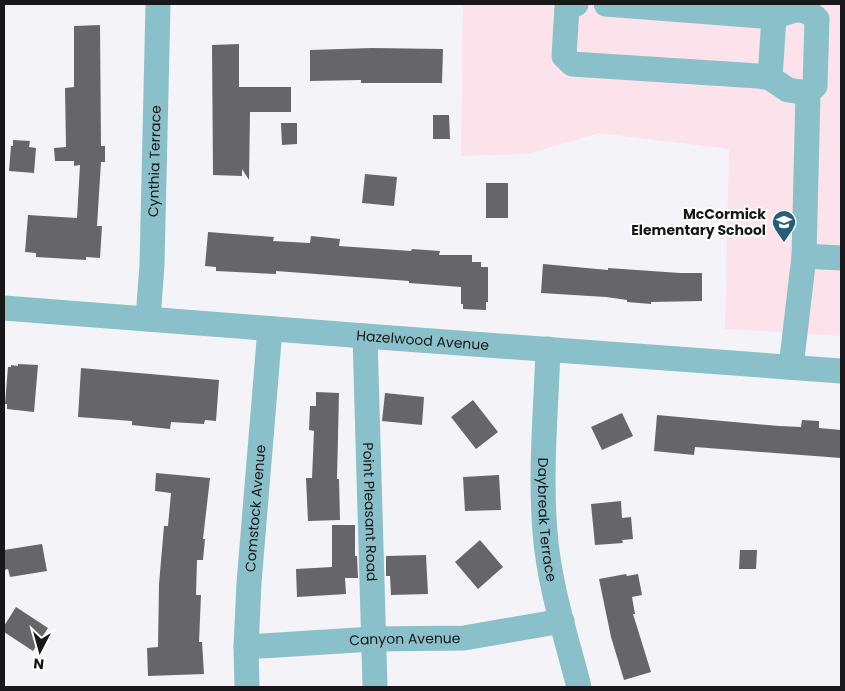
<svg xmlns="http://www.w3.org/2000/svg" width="845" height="691" viewBox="0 0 845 691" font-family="Poppins,sans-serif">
	<rect width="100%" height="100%" fill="#f4f3f8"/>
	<path fill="#fce2eb" d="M463,4H841V336L725,329L729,149L599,133L527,154L461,156Z"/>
	<path fill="#666569" d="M100,25L101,146H105V162H101L97,226H102L100,258L86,257V260L36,257V253L25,252L28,215L77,218L80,165L74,166V161H55L54,148L66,147L65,88L74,87V26Z
		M239,44V87H291V112H250L249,180L242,169V176L213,175L212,45Z
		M372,48L443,49L442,83H361V80L310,81V50Z
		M433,115H449L450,139H433Z
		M281,123H297V144L282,145Z
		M13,140L30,141L29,147L36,148L34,173L9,171L11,146H13Z
		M365,174L397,177L394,206L362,203Z
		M486,183H508V218H486Z
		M208,232L274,237L273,241L310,243L311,236L340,239L339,246L411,251L412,249L440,251L439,255H472V262H481V267H488V302H486V310L463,309V304H461V287L409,283V281L276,271V274L216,271V267L205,266Z
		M543,264L608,270V268L680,273H702V301L651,302V304L627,302V300L606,297L541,293Z
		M18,364L38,365L34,412L7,409V404H5L8,367H11V365L18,366Z
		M81,368L219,380L216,421L205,420L204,424L171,422L170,429L132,425V421L78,417Z
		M316,392L339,393L337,479H339L340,520L308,521L306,478H312L314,431L309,430L310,406H316Z
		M385,393L424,397L422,425L382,421Z
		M473,400L498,432L476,449L451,417Z
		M622,413L633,436L602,450L591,427Z
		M657,415L779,426L801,427L802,420L819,421V428L841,430V458L695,447L694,455L654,451Z
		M156,473L210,478L203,539H205L203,560H197L196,595H201L199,642H202L204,674L148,676L147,648L158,647L159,584L164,526H168L171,493L155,491Z
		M499,475L501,510L465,511L463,477Z
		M621,501L622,518L631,517L633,539L622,540L623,543L595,545L591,504Z
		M332,525H355V556H357L358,578H345L346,594L297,597L296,569L332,567Z
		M480,540L503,567L478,589L455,562Z
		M42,544L47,571L10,577L8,569L4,570V550Z
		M740,550H757L756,569H739Z
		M426,555L428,594L391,595L390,576H386V556Z
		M626,574L627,576L638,574L642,595L632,597L635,614H633L651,672L624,680L611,637L599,579Z
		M16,607L48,628L33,651L4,632V626Z"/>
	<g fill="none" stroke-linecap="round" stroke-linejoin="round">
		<g stroke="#8ac0c9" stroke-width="25">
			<path d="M576,4L567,6L564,56L572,64L758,76L770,78L788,90L808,93L815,86L817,19C801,4 792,11 774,17L606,4"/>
			<path d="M770,78L774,17"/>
			<path d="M804,256L841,258"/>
			<path id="s1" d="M4,308L365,336L841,371"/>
			<path id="s2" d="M148,319L152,265L158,4"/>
			<path id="s3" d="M365,336L375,687"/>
			<path id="s4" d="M548,349C546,410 540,471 545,532C549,585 566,636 579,687"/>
			<path d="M791,367L804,256L808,93"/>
			<path id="s5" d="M246,647L373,639L464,638L562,621"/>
			<path id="s6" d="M247,687L246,647L249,583L270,329"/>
		</g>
	</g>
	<defs>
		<g id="school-pin" transform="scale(1.25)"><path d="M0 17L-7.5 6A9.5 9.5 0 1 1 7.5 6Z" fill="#265d77" stroke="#fff"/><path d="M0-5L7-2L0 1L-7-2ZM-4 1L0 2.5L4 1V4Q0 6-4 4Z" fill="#fff"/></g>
	</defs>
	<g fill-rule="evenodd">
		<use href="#school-pin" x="784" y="222"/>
	</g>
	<g text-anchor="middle" stroke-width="4" stroke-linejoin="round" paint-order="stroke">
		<g font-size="14" fill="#181719" stroke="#fff">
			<text dy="5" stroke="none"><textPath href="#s2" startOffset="158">Cynthia Terrace</textPath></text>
			<text dy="5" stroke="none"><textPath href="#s1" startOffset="420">Hazelwood Avenue</textPath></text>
			<text dy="5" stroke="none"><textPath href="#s6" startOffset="179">Comstock Avenue</textPath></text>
			<text dy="5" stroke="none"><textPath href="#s3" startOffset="176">Point Pleasant Road</textPath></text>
			<text dy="5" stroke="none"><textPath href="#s4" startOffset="171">Daybreak Terrace</textPath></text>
			<text dy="5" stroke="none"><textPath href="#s5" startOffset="159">Canyon Avenue</textPath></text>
		</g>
		<g font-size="14" font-weight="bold" fill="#181719" stroke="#fff" text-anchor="end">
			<text x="766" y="219">McCormick<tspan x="766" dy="16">Elementary School</tspan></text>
		</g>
	</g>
	<rect width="845" height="691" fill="none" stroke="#181719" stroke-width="10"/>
	<g transform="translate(40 651) rotate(186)" stroke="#ffffff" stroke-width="4" paint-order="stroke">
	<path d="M0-4L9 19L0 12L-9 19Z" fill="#181719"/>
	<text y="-8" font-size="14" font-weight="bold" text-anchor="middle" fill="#181719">N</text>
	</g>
</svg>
